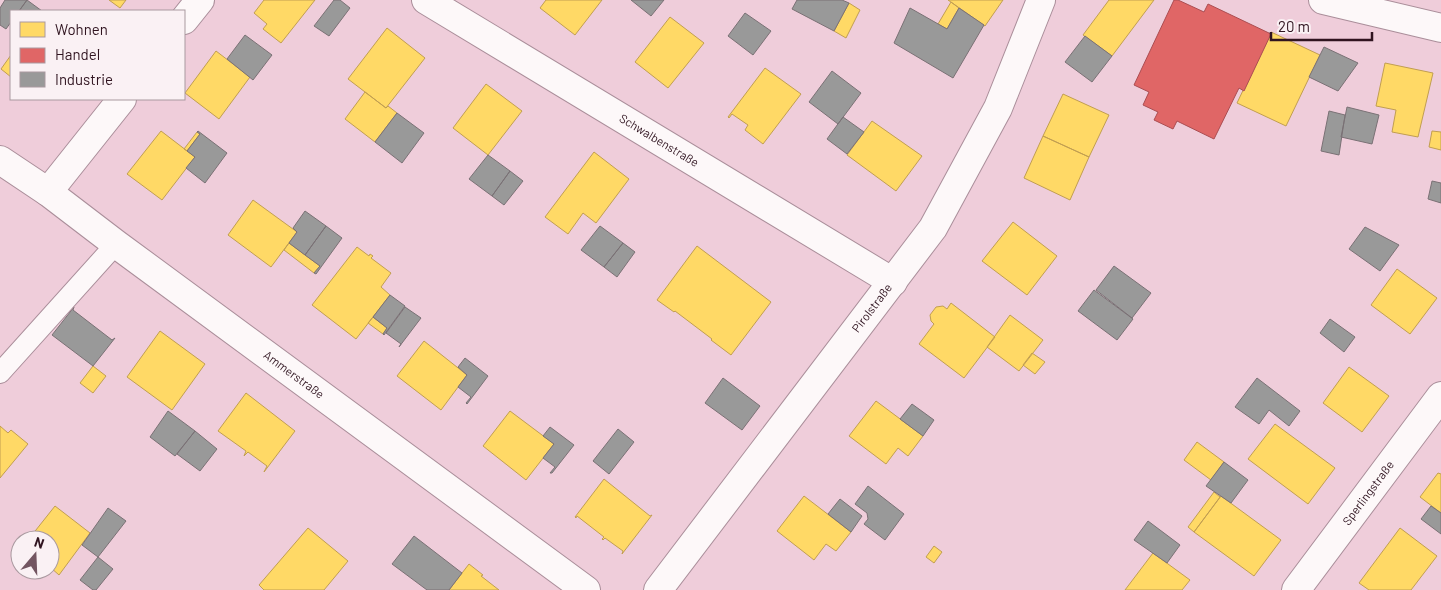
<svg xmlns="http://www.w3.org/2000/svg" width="1441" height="590" viewBox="0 0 1441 590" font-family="Barlow,sans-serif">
	<rect width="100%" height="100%" fill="#efcdda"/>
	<path fill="#ffd966" stroke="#c19e51" d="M109,0H126L120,8Z
		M264,0H315L281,43L263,29L267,24L254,13Z
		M546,0H602L575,35L540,8Z
		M948,0H1003L985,26Z
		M1109,0H1154L1112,56L1083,35Z
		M951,2L959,8L947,29L938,24Z
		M849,3L860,10L846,38L834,31Z
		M670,17L704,43L668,88L635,62Z
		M387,28L425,58L386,108L348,79Z
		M1271,32L1320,55L1286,126L1237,103Z
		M216,51L250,77L219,119L185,93Z
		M11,55V77L1,69Z
		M1385,63L1433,73L1418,137L1392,132L1396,110L1376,106Z
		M765,68L801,94L763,144L745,130L748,125L732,114L729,118L728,117Z
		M486,84L522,111L488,155L453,128Z
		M365,92L386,108L388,106L397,113L375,142L345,119Z
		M1063,94L1109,115L1089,157L1043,136Z
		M872,121L922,156L896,191L847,155Z
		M161,131L195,157L162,200L127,174Z
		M1432,131L1441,132V150L1429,147Z
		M197,132L200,134L187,151L184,149Z
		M1043,136L1089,157L1070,200L1024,178Z
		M594,152L629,179L596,223L583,213L568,234L545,217Z
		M253,200L297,232L271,267L228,235Z
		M1013,222L1057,256L1027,295L982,261Z
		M289,243L320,266L314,273L284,250Z
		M697,246L771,302L731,355L711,340L712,339L675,311L674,312L657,300Z
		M357,247L369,256L370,254L373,256L371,258L391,273L381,287L390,295L356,339L312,305Z
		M1397,269L1437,298L1410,334L1371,305Z
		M951,303L995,337L964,378L919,344L934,324L931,321L930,315L936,307L943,306L947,309Z
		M1010,315L1043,340L1019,371L987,347Z
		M373,317L387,328L383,334L368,323Z
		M160,331L205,364L172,410L127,377Z
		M424,341L467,375L441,410L397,376Z
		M1032,353L1045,362L1035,374L1023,365Z
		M93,366L106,376L93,393L80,383Z
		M1349,367L1389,396L1362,432L1323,403Z
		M246,393L295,431L264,472L267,466L248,452L244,456L246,451L218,431Z
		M876,401L923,436L908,456L898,448L886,464L849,436Z
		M510,411L554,444L526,480L483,446Z
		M1275,424L1335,468L1308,504L1248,459Z
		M0,426L8,433L11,430L28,444L0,478Z
		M1197,442L1224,462L1211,480L1184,460Z
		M1438,473L1441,474V513L1420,497Z
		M604,479L650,516L652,515L622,554L623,551L605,538L603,540L602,539L604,537L577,516L576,518L575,517Z
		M1214,492L1220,497L1194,532L1188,527Z
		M804,496L851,532L836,551L826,544L814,560L777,531Z
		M1221,496L1281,540L1254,576L1194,532Z
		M55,506L90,533L59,575L50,567V540H28Z
		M308,528L348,561L324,590H264L259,585Z
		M1400,528L1437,556L1411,590H1369L1359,583Z
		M934,546L942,552L934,563L926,557Z
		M1153,553L1190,580L1182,590H1125Z
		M469,564L483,575L481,576L499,590H449Z"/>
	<path fill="#e06666" stroke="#ab4d51" d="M1174,0H1178L1204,12L1208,4L1271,34L1244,91L1239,88L1214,139L1177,121L1173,129L1154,120L1158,112L1143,105L1149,92L1134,85Z"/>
	<path fill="#999" stroke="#7a7175" d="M5,0H27L19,11H11V22L6,29L0,25V8Z
		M27,0L42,11H19Z
		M334,0H340L350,8L329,36L314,26Z
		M631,0H664L651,16Z
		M797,0H842L849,3L834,31L792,9Z
		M910,8L947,29L959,8L984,25L953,78L894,43Z
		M745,13L771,31L753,55L728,36Z
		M245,35L272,55L253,80L227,59Z
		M1085,36L1112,56L1092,82L1065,62Z
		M1324,47L1358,63L1338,91L1309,77Z
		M832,71L861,93L838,124L809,102Z
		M1347,107L1379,115L1372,144L1341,137Z
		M1329,111L1345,115L1339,155L1321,151Z
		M397,113L424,133L402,163L375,142Z
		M843,117L864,132L847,154L827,139Z
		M198,131L227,153L205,183L186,168L195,157L187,151L200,134L197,132Z
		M488,155L510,171L492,196L469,179Z
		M510,171L523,181L504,205L492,196Z
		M1432,181L1441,183V203L1428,199Z
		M305,211L326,226L305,255L289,243L297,232L293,228Z
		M326,226L342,238L316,274L314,273L320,266L305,255Z
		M600,226L623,243L604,267L581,250Z
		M1365,227L1399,245L1380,271L1349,249Z
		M623,243L635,252L617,277L604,267Z
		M1114,266L1151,293L1132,318L1096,290Z
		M1094,290L1133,319L1117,340L1078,311Z
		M390,295L405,306L384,335L383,334L387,328L373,317Z
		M74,307L73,310L112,340L115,338L93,366L52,335Z
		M405,307L421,318L399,347L401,344L386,333Z
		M1330,319L1355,337L1344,352L1320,333Z
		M465,358L488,376L467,404L466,403L471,397L458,387L467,375L458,367Z
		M723,378L760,406L742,430L705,403Z
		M1257,378L1300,411L1289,426L1269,410L1259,424L1235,407Z
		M912,404L934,420L923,436L900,419Z
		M168,411L195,431L175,456L150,437Z
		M550,427L574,445L552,473H550L555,467L543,458L554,444L543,436Z
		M618,429L634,442L609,474L593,461Z
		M195,431L217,449L200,471L177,454Z
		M1224,462L1248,480L1231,503L1206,486Z
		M868,486L904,514L885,540L864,524L868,519L867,513L855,504Z
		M840,499L862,516L851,532L828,514Z
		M1431,506L1441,513V534L1421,519Z
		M108,508L126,521L98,557L82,545Z
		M1148,521L1180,545L1167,563L1134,540Z
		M414,536L462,573L449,590H427L392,564Z
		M98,557L113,569L96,590H93L80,580Z"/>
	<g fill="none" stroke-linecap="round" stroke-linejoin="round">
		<g stroke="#aa8e9a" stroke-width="22">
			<path id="service" d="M0,373L116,244"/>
		</g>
		<g stroke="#aa8e9a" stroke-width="30">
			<g id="minor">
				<path id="s1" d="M426,0L893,282"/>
				<path d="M1323,0L1441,28"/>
				<path d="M184,20L200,0"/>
				<path id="s2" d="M0,160L48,192L116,244L586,590"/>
				<path d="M48,192L122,99"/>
				<path id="s3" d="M658,590L933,228L998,108L1041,0"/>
				<path id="s4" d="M1296,590L1441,396"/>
			</g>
		</g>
		<use href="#service" stroke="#fdf8f9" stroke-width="20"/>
		<use href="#minor" stroke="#fdf8f9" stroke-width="28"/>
	</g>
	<g text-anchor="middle" stroke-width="5" stroke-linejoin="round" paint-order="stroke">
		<g font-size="12" fill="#301420" stroke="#faf1f4">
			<text dy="4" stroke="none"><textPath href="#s1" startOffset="272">Schwalbenstraße</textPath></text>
			<text dy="4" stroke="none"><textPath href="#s3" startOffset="354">Pirolstraße</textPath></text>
			<text dy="4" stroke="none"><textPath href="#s2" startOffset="364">Ammerstraße</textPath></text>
			<text dy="4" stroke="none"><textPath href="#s4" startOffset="121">Sperlingstraße</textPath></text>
		</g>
	</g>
	<rect x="10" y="10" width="175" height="90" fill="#faf1f4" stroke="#a9999f"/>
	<rect x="20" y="22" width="25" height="15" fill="#ffd966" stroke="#a9999f"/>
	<text x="55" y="35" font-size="15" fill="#301420">Wohnen</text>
	<rect x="20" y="48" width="25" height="15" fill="#e06666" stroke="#a9999f"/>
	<text x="55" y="60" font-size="15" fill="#301420">Handel</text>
	<rect x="20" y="72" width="25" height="15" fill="#999999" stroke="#a9999f"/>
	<text x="55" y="85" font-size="15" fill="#301420">Industrie</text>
	<g transform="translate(35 555) rotate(19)"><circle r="24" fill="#faf1f4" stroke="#a9999f"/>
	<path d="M0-4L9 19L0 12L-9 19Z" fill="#735561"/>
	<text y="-8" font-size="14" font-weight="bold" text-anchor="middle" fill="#301420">N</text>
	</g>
	<path d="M1271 32v8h101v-8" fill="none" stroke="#301420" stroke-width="2.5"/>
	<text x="1278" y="32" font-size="15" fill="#301420" stroke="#faf1f4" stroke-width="4" paint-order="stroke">20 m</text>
</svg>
